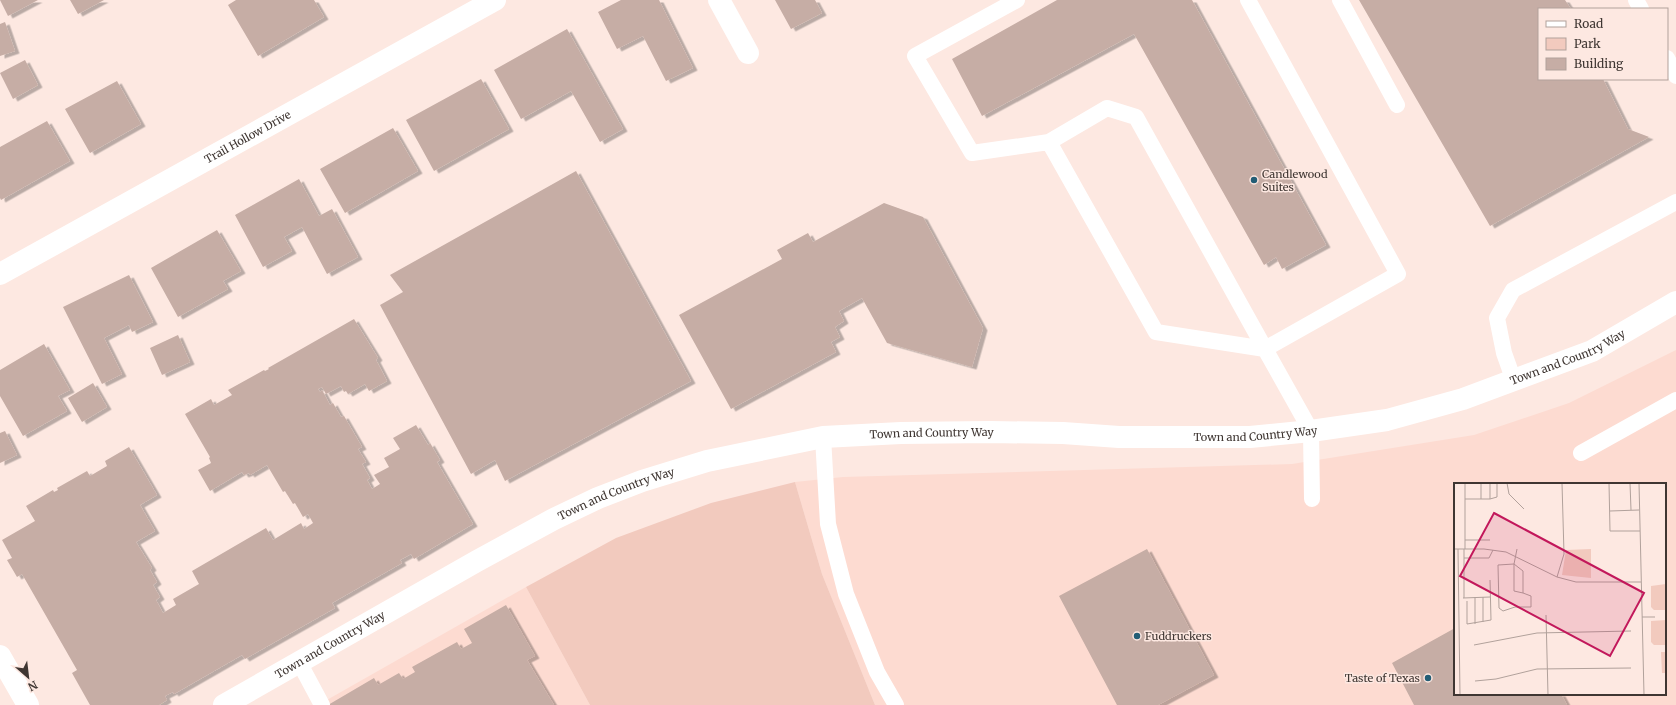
<svg xmlns="http://www.w3.org/2000/svg" width="1676" height="705" viewBox="0 0 1676 705" font-family="Merriweather,serif">
	<defs>
		<filter id="shadow"><feDropShadow dx="4.5" dy="2.5" stdDeviation="0" flood-color="#0004"/></filter>
	</defs>
	<rect width="100%" height="100%" fill="#fde8e1"/>
	<path fill="#fddbd1" fill-rule="evenodd" d="M1676,350V705H875L822,574L795,482L843,477L1292,464L1474,435L1569,403ZM1455,484H1665V694H1455Z
		M526,587L590,705H318Z"/>
	<path fill="#f2cabe" d="M795,482L822,574L875,705H590L526,587L616,538L711,503Z"/>
	<path fill="#c6ada5" filter="url(#shadow)" d="M0,0H38L8,16Z
		M70,0H104L78,14Z
		M236,0H314L324,17L258,56L228,5Z
		M621,0H659L693,68L666,81L643,36L617,49L598,12Z
		M775,0H815L822,13L791,29Z
		M1057,0H1192L1326,245L1282,269L1276,257L1264,265L1134,34L982,116L952,59Z
		M1359,0H1565L1571,9H1539V79H1603L1628,129L1649,137L1490,226Z
		M5,22L15,51L0,56V24Z
		M567,29L623,129L600,142L571,91L521,119L494,70Z
		M25,60L38,85L13,99L0,73Z
		M481,79L509,129L434,171L406,120Z
		M117,81L141,124L90,153L65,109Z
		M47,121L70,161L1,200L0,198V147Z
		M393,128L418,171L345,213L320,169Z
		M576,171L691,381L505,481L495,460L471,474L380,305L403,292L390,275Z
		M299,179L319,216L332,209L358,257L327,274L302,227L284,237L292,251L263,267L235,215Z
		M884,203L923,217L983,328L972,367L887,343L862,298L839,311L844,321L835,327L840,337L831,342L836,352L731,409L679,315L782,259L777,250L808,233L813,242Z
		M217,230L241,271L223,281L228,289L178,317L151,268Z
		M129,275L153,322L132,332L129,325L104,338L122,374L102,384L63,307Z
		M354,319L378,358L376,360L387,381L369,391L365,384L348,394L346,391L344,392L341,386L326,394L322,387L318,389L320,392L322,390L330,405L333,403L341,417L344,416L362,447L358,449L366,462L362,464L370,478L367,480L372,489L380,484L374,475L389,467L384,458L400,449L393,438L416,425L428,445L430,443L440,460L437,462L473,524L414,559L411,554L400,560L402,563L332,603L335,608L245,659L242,655L174,694L173,692L165,696L167,700L159,705H90L72,673L77,670L22,574L17,577L7,560L12,558L2,540L35,521L26,506L53,490L54,492L58,490L57,488L87,471L90,476L107,466L105,461L129,447L157,495L140,505L155,531L136,542L152,568L150,570L157,582L153,585L160,597L156,600L163,613L176,605L173,599L199,584L192,571L266,528L273,540L301,523L304,529L313,523L308,514L303,517L295,503L293,504L285,491L283,492L267,465L250,475L249,473L244,475L242,472L210,491L198,470L211,463L209,458L210,457L185,414L211,399L214,405L232,395L228,390L264,370L265,371L269,369L268,368Z
		M178,335L190,362L162,375L150,348Z
		M44,344L70,390L58,396L67,411L23,436L0,396V370Z
		M93,383L107,407L82,422L68,398Z
		M5,431L17,455L0,463V433Z
		M1147,549L1214,675L1158,705H1117L1059,596Z
		M506,605L535,656L527,660L554,705H328L374,678L378,685L399,673L403,679L415,672L412,667L457,642L461,649L472,643L464,629Z
		M1455,628V694H1561L1567,705H1414L1392,663Z"/>
	<g fill="none" stroke-linecap="round" stroke-linejoin="round">
		<path stroke="#fff" stroke-width="16" d="M1017,0L915,56L972,153L1049,142L1156,332L1265,349
			M1248,0L1398,274L1265,349L1311,431L1312,499
			M1340,0L1397,105
			M1636,0L1641,9
			M1667,58L1676,76
			M1049,142L1107,108L1136,117L1265,349
			M1514,381L1504,353L1497,318L1513,290L1676,202
			M823,437L828,524L846,594L877,672L896,705
			M1581,453L1676,400
			M299,662L322,705"/>
		<g stroke="#fff" stroke-width="22">
			<path d="M719,0L748,53"/>
			<path id="s1" d="M0,274L495,0"/>
		</g>
		<g stroke="#fff" stroke-width="22">
			<path d="M0,656L28,705"/>
			<path id="s2" d="M224,705L477,561L554,519L598,498L642,481L707,461L823,437L901,433L990,432L1063,433L1119,437H1250L1311,431L1387,420L1463,399L1592,351L1676,302"/>
		</g>
	</g>
	<g fill="#225d75" stroke="#fde8e1" stroke-width="1.5">
		<circle cx="1254" cy="180" r="4"/>
		<circle cx="1137" cy="636" r="4"/>
		<circle cx="1428" cy="678" r="4"/>
	</g>
	<g text-anchor="middle" stroke-width="3" stroke-linejoin="round" paint-order="stroke">
		<g font-size="11" fill="#3f3632" stroke="#fde8e1">
			<text dy="4" stroke="none"><textPath href="#s1" startOffset="283">Trail Hollow Drive</textPath></text>
			<text dy="4" stroke="none"><textPath href="#s2" startOffset="1418">Town and Country Way</textPath></text>
			<text dy="4" stroke="none"><textPath href="#s2" startOffset="770">Town and Country Way</textPath></text>
			<text dy="4" stroke="none"><textPath href="#s2" startOffset="1094">Town and Country Way</textPath></text>
			<text dy="4" stroke="none"><textPath href="#s2" startOffset="446">Town and Country Way</textPath></text>
			<text dy="4" stroke="none"><textPath href="#s2" startOffset="122">Town and Country Way</textPath></text>
		</g>
		<g font-size="11" fill="#3f3632" stroke="#fde8e1" text-anchor="start">
			<text x="1262" y="178">Candlewood<tspan x="1262" dy="13">Suites</tspan></text>
			<text x="1145" y="640">Fuddruckers</text>
			<text x="1420" y="682" text-anchor="end">Taste of Texas</text>
		</g>
	</g>
	<g transform="translate(1454 483)">
		<rect width="212" height="212" fill="#fde8e1"/>
		<path d="M137,66V95L108,92L112,67ZM212,101V127H200L197,124V103ZM212,137V162H200L197,159V138ZM207,169H212V190H208Z" fill="#f2cabe"/>
		<path fill="none" stroke="#b1a19b" stroke-width="1" d="M11,0V16H36V0M27,0V16M53,0L55,11L70,26M155,0L156,48H186M176,0L177,27M185,0L190,212M36,16L43,14V0M156,28L185,27M11,57H36M0,66H30L52,69L103,94L122,99H187M4,66L6,212M11,66V16M10,75H35L39,67M60,81L69,88V110L77,113V124H61L49,128L45,125L44,82L60,81L63,66M60,81V108L69,110M103,94L110,71L108,0M21,114V141M29,114V139M9,115L36,114M10,115V66M13,118V141L37,137L36,97M92,132L94,212M188,134H201M20,162L83,150L177,148M21,198L42,196L83,186L177,185"/>
		<path fill="#c2185b" fill-opacity="0.15" stroke="#c2185b" stroke-width="2" d="M40,30L190,110L156,173L6,93Z"/>
		<rect width="212" height="212" fill="none" stroke="#3f3632" stroke-width="2"/>
	</g>
	<rect x="1538" y="8" width="130" height="72" fill="#fde8e1" stroke="#b1a19b"/>
	<rect x="1546" y="21" width="20" height="6" fill="#ffffff" stroke="#b1a19b"/>
	<text x="1574" y="28" font-size="12" fill="#3f3632">Road</text>
	<rect x="1546" y="38" width="20" height="12" fill="#f2cabe" stroke="#b1a19b"/>
	<text x="1574" y="48" font-size="12" fill="#3f3632">Park</text>
	<rect x="1546" y="58" width="20" height="12" fill="#c6ada5" stroke="#b1a19b"/>
	<text x="1574" y="68" font-size="12" fill="#3f3632">Building</text>
	<g transform="translate(28 677) rotate(152)" stroke="#fde8e1" stroke-width="3" paint-order="stroke">
	<path d="M0-3L7 15L0 10L-7 15Z" fill="#3f3632"/>
	<text y="-6" font-size="11" font-weight="bold" text-anchor="middle" fill="#3f3632">N</text>
	</g>
</svg>
